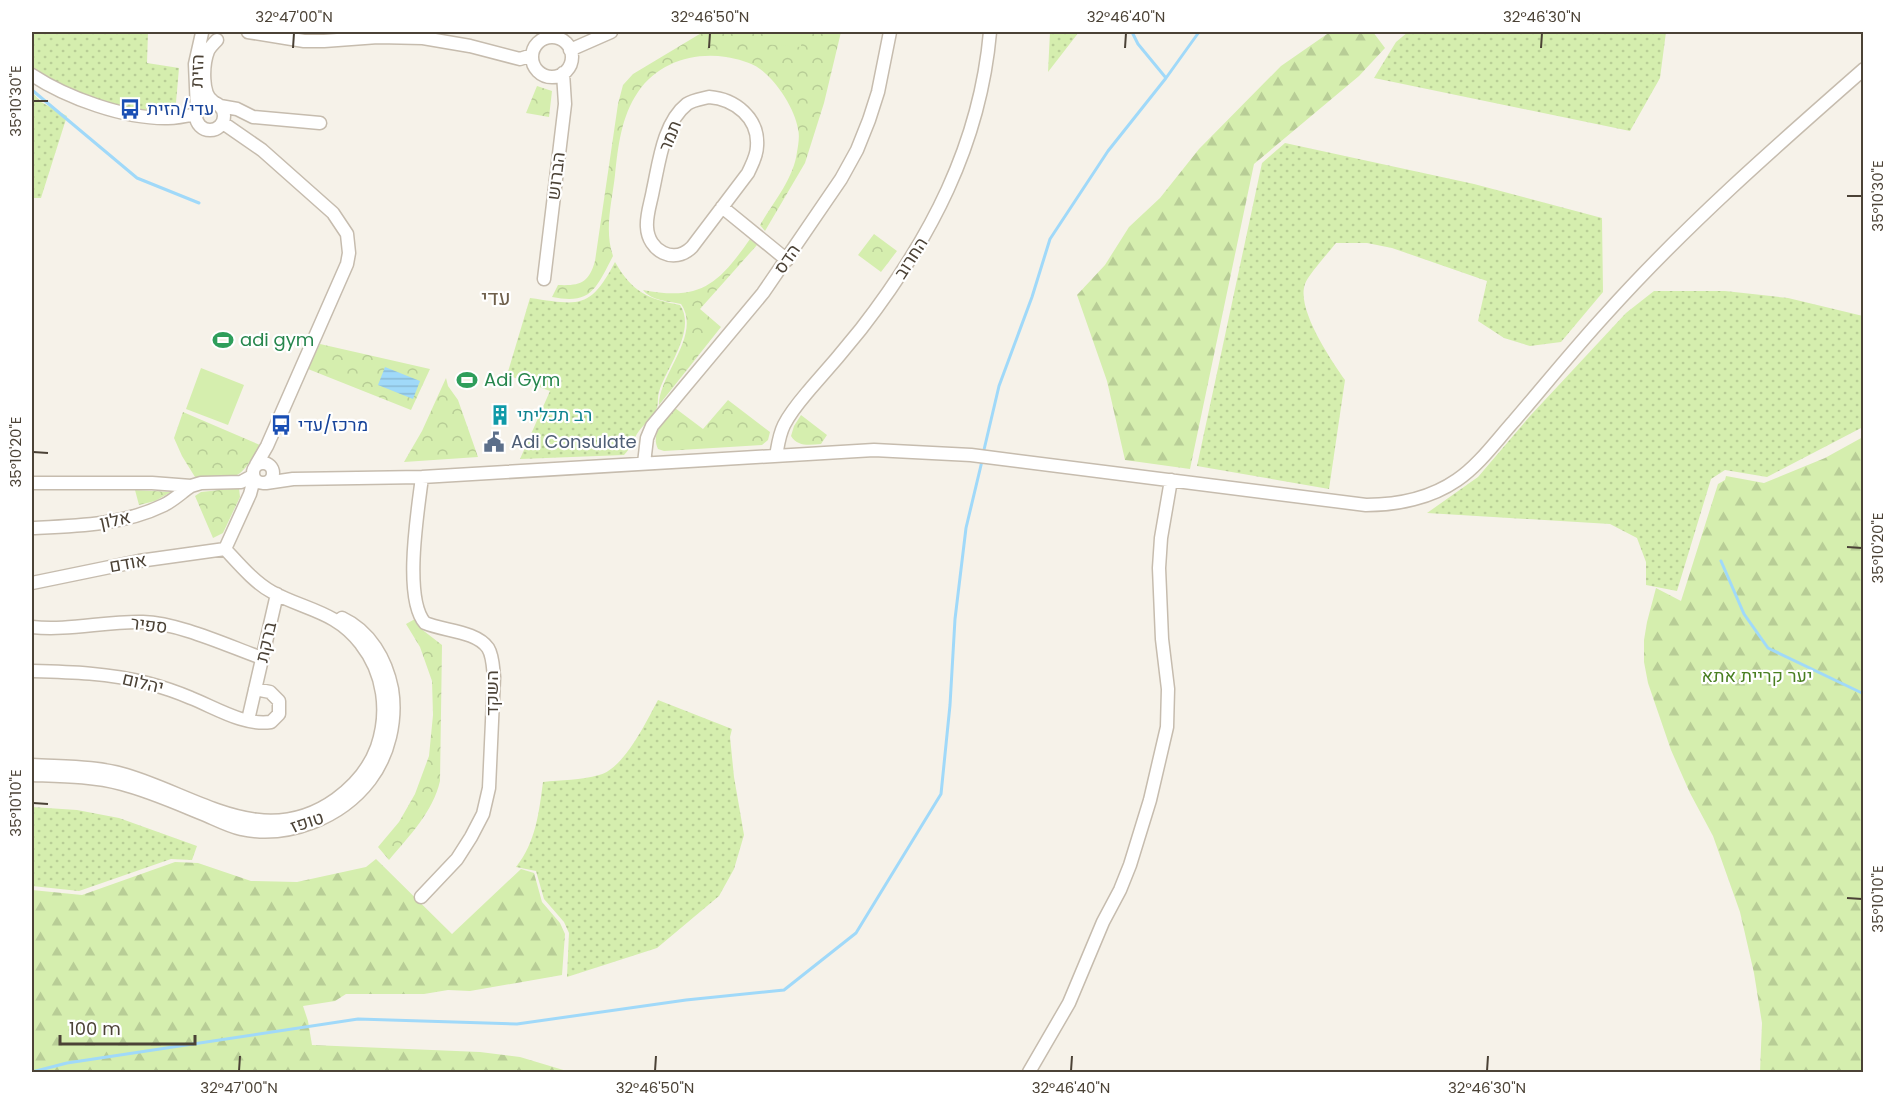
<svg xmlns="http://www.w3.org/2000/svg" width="1895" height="1104" viewBox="0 0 1895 1104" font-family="Poppins,Heebo,sans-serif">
	<defs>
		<pattern id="grass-dots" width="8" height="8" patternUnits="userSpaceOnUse" patternTransform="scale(1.5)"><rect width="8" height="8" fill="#d5eeae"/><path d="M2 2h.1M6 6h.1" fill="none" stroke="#b8cd96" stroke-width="1.8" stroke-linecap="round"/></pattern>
		<pattern id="forest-firs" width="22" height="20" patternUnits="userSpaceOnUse" patternTransform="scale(1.5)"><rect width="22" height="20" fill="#d5eeae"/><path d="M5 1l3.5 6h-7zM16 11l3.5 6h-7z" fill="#b8cd96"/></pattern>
		<pattern id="park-crowns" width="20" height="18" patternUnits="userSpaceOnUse" patternTransform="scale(1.5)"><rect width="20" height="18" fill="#d5eeae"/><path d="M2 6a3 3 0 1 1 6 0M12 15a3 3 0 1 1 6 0" fill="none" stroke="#b8cd96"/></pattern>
		<pattern id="water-rules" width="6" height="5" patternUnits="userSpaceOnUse" patternTransform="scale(1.5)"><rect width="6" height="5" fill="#a0d9f9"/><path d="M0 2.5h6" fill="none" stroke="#8bbbd6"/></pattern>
	</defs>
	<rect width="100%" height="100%" fill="#f6f2e9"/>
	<path fill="url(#grass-dots)" d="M32,32H148L147,63L179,68L175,114C151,112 127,111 104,104C78,96 55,82 32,69Z
		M1050,32H1079L1048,72Z
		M1408,32H1666L1660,78L1630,131L1374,78L1396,42Z
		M32,92L41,102L67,116L41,198H32Z
		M1285,143L1474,184L1602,218L1603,292L1561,342L1530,346L1504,338L1478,321L1487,281L1392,248L1367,243H1336C1329,252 1308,275 1305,284C1296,309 1331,360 1345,380L1329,489L1197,466L1262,163Z
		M615,262C632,292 648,299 680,305C697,330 666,368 659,392C657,398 659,405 656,410C652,418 644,424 639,431C633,439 631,448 624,455L520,459L550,391L507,375L530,298C579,305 590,310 615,262Z
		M1654,291H1725L1788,298L1863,316V427L1767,477L1725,470L1711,479L1677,591L1646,585V562L1637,538L1610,524L1427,513L1478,477L1530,416L1626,313Z
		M658,700L732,729L730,737L734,777L744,835L734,869L719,896L657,948L567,977L569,933L564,922L544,899L536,871L516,867C536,842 539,812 543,782C561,780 581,780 599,775C624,769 646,722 658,700Z
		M32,807L77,810L119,818L197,846L192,860L171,859L79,891L32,886Z"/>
	<path fill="url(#forest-firs)" d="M1330,32H1373L1385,48L1359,76L1254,164L1190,469L1125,460L1107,381L1077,295L1105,265L1129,227L1160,198L1199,149L1281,66Z
		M1863,437V1072H1760L1762,1023L1754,973L1740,912L1713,836L1690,793L1671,750L1648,683L1644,662V640L1647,622L1656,588L1681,601L1718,484L1725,480L1726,476L1764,483L1825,458Z
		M376,859L452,934L521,869L534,873L542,902L560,923L565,934L562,975L470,991L448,990L424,994H346L335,1001L303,1006L308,1021L312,1045L480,1052L520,1057L570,1072H32V890L82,895L175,862L198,863L251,881L297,882L366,867Z"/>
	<path fill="url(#park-crowns)" d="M703,32H841L824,103L805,163L765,231L760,225C773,203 794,178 797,152C798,146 800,136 798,129C795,109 776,80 760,69C751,62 737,59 726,57C692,52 658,63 638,92C621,117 618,147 615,175C612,202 604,230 613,256C596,288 592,305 552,297L558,285C580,286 589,283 595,261L618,104L623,85L633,74Z
		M537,86L552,91L549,117L526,113Z
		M874,234L897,251L881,272L858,255Z
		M750,239L757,245L700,309L721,327L659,405C659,374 702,335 681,304C668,301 652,301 643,290C700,301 718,285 750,239Z
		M320,344L430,369L411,410L308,369Z
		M446,378L448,386L458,400L478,457L404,462L422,431Z
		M728,400L770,432L768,440L762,445L664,451L658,449C650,433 665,420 675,408L703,429Z
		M183,412L260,445C237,484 238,478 195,477L182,456L174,438Z
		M801,415L827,435L821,444C809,445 798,447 791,436L794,426Z
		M239,488L240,497L223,533L213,538L195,496L201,492Z
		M135,490L171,492L155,501L139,505Z
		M415,619L420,628L442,645L440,781C433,812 409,836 389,860L378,847L399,822L415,794L429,756L433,715L432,681L420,647L406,624Z"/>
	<path fill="#d5eeae" d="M765,32H802L801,47L764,44Z
		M201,368L244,385L228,425L186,409Z"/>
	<path fill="url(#water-rules)" d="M385,367L420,381L413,399L378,385Z"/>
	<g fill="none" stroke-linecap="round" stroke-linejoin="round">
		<path stroke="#a0d9f9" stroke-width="3" d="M1132,32L1138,44L1166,78
			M32,90L137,178L199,203
			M983,454L999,386L1032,297L1050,239L1108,151L1166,78L1199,32
			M1721,561L1744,614L1768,648L1864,694
			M32,1072L67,1063L358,1019L517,1024L686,1000L784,990L856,933L941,794L950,705L955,619L966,528L982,461"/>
		<g stroke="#c6bcae" stroke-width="15">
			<path id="minor" d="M248,32L304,41H324L378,37L423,38L470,46L520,59L532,55
				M532 57a20 20 0 1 1 40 0a20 20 0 1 1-40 0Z
				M570,50L611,32
				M32,75C67,98 125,119 168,118C177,118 187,116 196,114
				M709,97C735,99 759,118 757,146C757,156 752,164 748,173L692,247C674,265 648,251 647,227C646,215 651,202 653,190C659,163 663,123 687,104C693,100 701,99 709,97Z
				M196 116a14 14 0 1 1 28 0a14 14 0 1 1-28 0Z
				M214,102C201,95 203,64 208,51C210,47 214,43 217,40
				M220,106L237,109L253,117L320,123
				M197,110L195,64L202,33
				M223,123L262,150L333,213L347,234L349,253L347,264L267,446L256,465
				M722,207L787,260
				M544,279L565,104L563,73
				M776,456C778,445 779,435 784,425C791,411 801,400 811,388C828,369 845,349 861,329C930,240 980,145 990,32
				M253 473a10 10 0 1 1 20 0a10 10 0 1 1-20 0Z
				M644,463L647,438L652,426L763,293L841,179L857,150L869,120L878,92L890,32
				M32,483H152L191,486L201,483L241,482L252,476
				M266,483L293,479L422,477L874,450L971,455L1366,505C1397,505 1431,498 1457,480C1479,465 1496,441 1514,421C1544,386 1574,349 1606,314C1685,226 1775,147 1864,69
				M32,528C77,526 123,525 164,505C174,500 182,492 191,486
				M225,549L250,494L254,479
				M32,583L139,561L225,549
				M32,627C69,631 105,621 143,622C179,623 228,646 262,658
				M32,671C71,672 109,673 147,683C162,687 177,692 191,698C216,708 244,726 271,722L279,714V701L270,692L255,689
				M248,720L277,594
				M32,765C63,767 96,766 126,775C197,796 264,851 336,799C354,786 369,769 377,747C389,712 384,673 361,644C336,611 305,610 272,592C255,583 239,564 225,549
				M32,775C61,776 93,776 122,784C149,791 176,803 203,814C215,819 228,826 241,829C288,839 341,818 370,780C389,755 397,720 392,689C386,659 370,631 342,618
				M421,897L457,859L471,837L483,814L489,788L494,677C493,668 493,656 488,648C476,631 444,631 425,623C403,598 418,510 422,477
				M1029,1072L1069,1003L1103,922L1120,890L1130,865L1150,800L1167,727L1168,689L1162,639L1159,568L1161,538L1171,480"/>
		</g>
		<use href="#minor" stroke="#fff" stroke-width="12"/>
	</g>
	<path fill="none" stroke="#4b4236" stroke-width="2" d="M293,48L294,33M709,48L710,33M1125,48L1126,33M1541,48L1542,33M33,101H48M1847,196H1862M33,452L48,453M1847,547L1862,548M33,803L48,804M1847,898L1862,899M239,1071L240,1056M655,1071L656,1056M1071,1071L1072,1056M1487,1071L1488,1056"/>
	<defs>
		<g id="bus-bare" transform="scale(1.62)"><path d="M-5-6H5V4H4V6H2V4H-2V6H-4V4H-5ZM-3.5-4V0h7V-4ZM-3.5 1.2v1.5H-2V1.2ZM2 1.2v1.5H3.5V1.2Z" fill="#1a4fb4" stroke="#fff" stroke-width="2.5" paint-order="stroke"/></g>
		<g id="stadium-bare" transform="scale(1.62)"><path d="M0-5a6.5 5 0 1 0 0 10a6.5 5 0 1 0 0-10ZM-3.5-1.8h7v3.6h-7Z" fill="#2e9e5b" stroke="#fff" stroke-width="2.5" paint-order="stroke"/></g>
		<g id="building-bare" transform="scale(1.62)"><path d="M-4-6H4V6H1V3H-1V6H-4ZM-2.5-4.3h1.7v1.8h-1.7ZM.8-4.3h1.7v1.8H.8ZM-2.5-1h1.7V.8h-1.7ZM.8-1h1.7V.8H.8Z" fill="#0f9aa8" stroke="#fff" stroke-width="2.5" paint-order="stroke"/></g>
		<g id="civic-bare" transform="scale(1.62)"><path d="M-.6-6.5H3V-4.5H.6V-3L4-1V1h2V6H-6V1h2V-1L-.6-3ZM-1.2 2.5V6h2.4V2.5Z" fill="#5c6f8a" stroke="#fff" stroke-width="2.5" paint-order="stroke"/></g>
	</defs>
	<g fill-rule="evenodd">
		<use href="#bus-bare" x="130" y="109"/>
		<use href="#stadium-bare" x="223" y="340"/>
		<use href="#stadium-bare" x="467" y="380"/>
		<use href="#building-bare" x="500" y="415"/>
		<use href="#bus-bare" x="281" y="425"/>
		<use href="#civic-bare" x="494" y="442"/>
	</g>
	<g text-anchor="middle" stroke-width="4.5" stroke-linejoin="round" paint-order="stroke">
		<g font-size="18" fill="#4b4236" stroke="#fff">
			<text transform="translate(197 71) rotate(-88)" y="6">הזית</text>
			<text transform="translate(670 136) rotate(-68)" y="6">תמר</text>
			<text transform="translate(556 176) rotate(-83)" y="6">הברוש</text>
			<text transform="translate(911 258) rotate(-57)" y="6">החרוב</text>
			<text transform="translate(787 259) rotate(-55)" y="6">הדס</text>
			<text transform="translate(115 520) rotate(-12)" y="6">אלון</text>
			<text transform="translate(128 563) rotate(-10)" y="6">אודם</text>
			<text transform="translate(149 625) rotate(7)" y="6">ספיר</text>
			<text transform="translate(266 642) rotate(-77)" y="6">ברקת</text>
			<text transform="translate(143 683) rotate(13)" y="6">יהלום</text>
			<text transform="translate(492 693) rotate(-90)" y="6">השקד</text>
			<text transform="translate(307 822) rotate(-18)" y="6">טופז</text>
		</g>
		<g font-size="18" fill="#164399" stroke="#fff" text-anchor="start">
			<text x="147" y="115">עדי/הזית</text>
			<text x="298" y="431">מרכז/עדי</text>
		</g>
		<g font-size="18" fill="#27864d" stroke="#fff" text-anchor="start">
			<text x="240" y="346">adi gym</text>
			<text x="484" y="386">Adi Gym</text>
		</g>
		<g font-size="18" fill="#0d838f" stroke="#fff" text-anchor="start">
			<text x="517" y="421">רב תכליתי</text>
		</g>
		<g font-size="18" fill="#4e5e75" stroke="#fff" text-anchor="start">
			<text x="511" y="448">Adi Consulate</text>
		</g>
		<g font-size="18" fill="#497f21" stroke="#fff">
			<text x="1757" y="682">יער קריית אתא</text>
		</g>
		<g font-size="21" fill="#6f604c" stroke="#fff">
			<text x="496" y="305">עדי</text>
		</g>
	</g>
	<rect width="1895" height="1104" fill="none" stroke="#ffffff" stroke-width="66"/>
	<path d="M60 1035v9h135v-9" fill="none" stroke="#4b4236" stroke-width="3"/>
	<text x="69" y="1035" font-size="18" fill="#4b4236" stroke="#ffffff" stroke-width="4.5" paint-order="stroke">100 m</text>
	<rect x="33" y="33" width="1829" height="1038" fill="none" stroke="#4b4236" stroke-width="2"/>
	<g font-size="15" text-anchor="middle" fill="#4b4236">
		<text x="294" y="22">32°47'00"N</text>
		<text x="710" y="22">32°46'50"N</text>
		<text x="1126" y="22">32°46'40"N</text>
		<text x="1542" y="22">32°46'30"N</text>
		<text transform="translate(16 101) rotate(-90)" y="5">35°10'30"E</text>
		<text transform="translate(1878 196) rotate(-90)" y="5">35°10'30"E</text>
		<text transform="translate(16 452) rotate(-90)" y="5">35°10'20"E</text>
		<text transform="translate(1878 548) rotate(-90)" y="5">35°10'20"E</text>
		<text transform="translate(16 803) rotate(-90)" y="5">35°10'10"E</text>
		<text transform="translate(1878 899) rotate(-90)" y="5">35°10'10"E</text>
		<text x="239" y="1093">32°47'00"N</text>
		<text x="655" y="1093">32°46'50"N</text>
		<text x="1071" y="1093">32°46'40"N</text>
		<text x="1487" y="1093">32°46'30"N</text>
	</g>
</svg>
